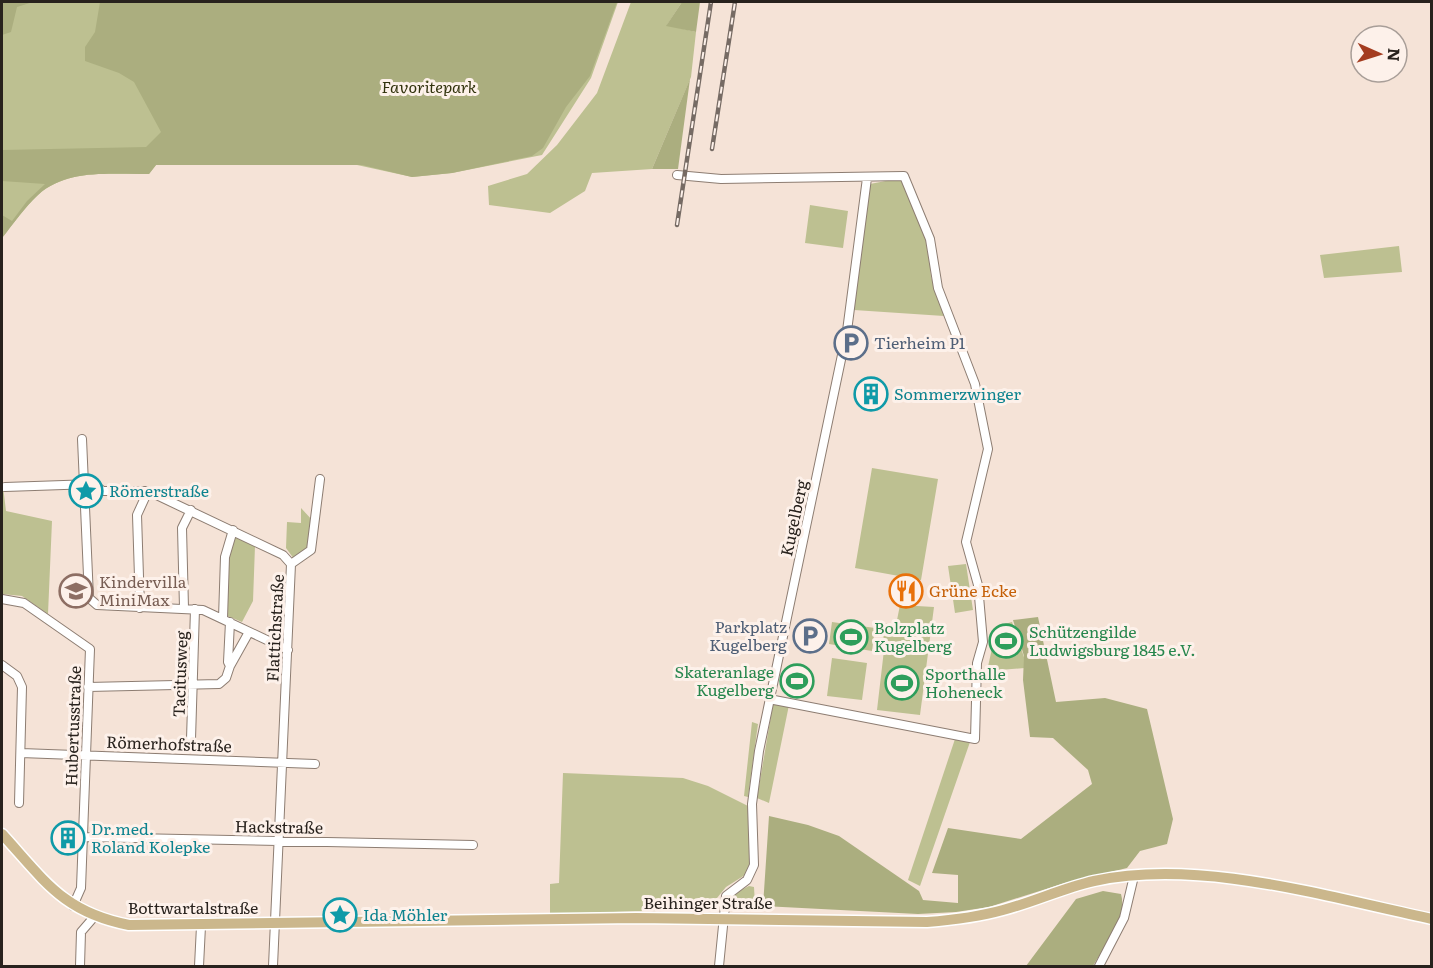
<svg xmlns="http://www.w3.org/2000/svg" width="1433" height="968" viewBox="0 0 1433 968" font-family="Literata,serif">
	<rect width="100%" height="100%" fill="#f5e3d7"/>
	<path fill="#bdc091" d="M2,2H618L591,78L542,155L452,173L412,177L357,165H156L149,174C111,175 68,168 38,195C25,207 13,224 2,238Z
		M631,2H682L667,25L696,32L691,77L652,169L592,173L585,191L550,213L489,205L488,186L527,174L557,145L597,93Z
		M901,178L922,228L929,248L931,277L944,316L854,310L870,184Z
		M810,205L848,211L843,248L805,243Z
		M1399,246L1402,272L1324,278L1320,255Z
		M872,468L938,479L921,580L855,568Z
		M2,478L6,511L52,521L48,614L22,596L2,594Z
		M301,508L313,521L307,550L294,559L286,548L287,522L301,523Z
		M234,536L255,546L253,601L242,622L225,615L226,556Z
		M966,564L973,610L955,613L948,566Z
		M900,605L934,607L920,715L877,710L884,650L883,623L896,625Z
		M832,622L875,628L872,651L829,644Z
		M1012,622L1024,657L1025,668L987,671L997,626Z
		M832,658L867,663L862,700L827,696Z
		M787,669L810,674L806,693L783,688Z
		M773,704L789,705L769,803L757,798Z
		M752,722L758,724L748,797L744,796Z
		M955,739L970,742L920,886L908,880Z
		M563,773L683,778L708,786L748,806L750,863L745,875L726,887L708,909L550,914V884L559,883Z
		M749,886L754,887L755,905H729L731,895Z"/>
	<path fill="#abae7f" d="M2,2H33L17,7L11,32L2,35Z
		M100,2H617L590,76L566,107L543,148L532,156L452,173L412,177L362,165H156L149,174C111,175 68,168 38,195C25,207 13,224 2,238V215L12,221L27,201L45,184L2,181V150L146,147L161,132L134,82L119,73L85,61V47L95,32Z
		M682,2H700L696,32L666,26Z
		M690,79L678,169H652Z
		M1038,617L1056,702L1105,698L1147,709L1173,819L1167,844L1140,851L1127,868L1065,883L989,907L956,912L918,914L763,906L769,816L808,825L839,836L919,891L923,900L958,903V875L932,873L948,828L1021,839L1092,784L1088,770L1053,738L1030,737L1023,680L1024,656L1013,620Z
		M1103,891L1121,894C1128,918 1104,947 1093,966H1026L1076,899Z"/>
	<g fill="none" stroke-linecap="round" stroke-linejoin="round">
		<g stroke="#8d7d72" stroke-width="10">
			<path id="minor" d="M677,175L721,179L904,176L930,239L938,288L975,384L988,449L966,542L978,585L983,642L977,663L975,739L769,699
				M82,439L89,598L97,605L203,610L288,650
				M5,487L93,484L103,491H148L283,555L291,564L273,966
				M291,564L311,550L320,479
				M2,599L24,603L90,649L81,888L73,906
				M140,608L137,515L148,491
				M184,608L182,528L191,510
				M223,618L225,557L233,530
				M2,665L17,676L22,687L19,803
				M230,666L249,632
				M88,687L219,684L226,678L230,666L228,662L230,622
				M191,739L195,609
				M21,753L315,764
				M83,837L473,845
				M80,966L81,932L94,917
				M199,966L201,926
				M719,966L726,896L747,880L754,865L752,804L759,751L847,331L867,178
				M1099,966L1124,918L1134,876"/>
		</g>
		<g stroke="#fff" stroke-width="13">
			<path id="major" d="M2,834C45,881 63,912 129,925L636,918L927,922C953,920 978,917 1003,910C1034,902 1063,888 1094,881C1200,858 1327,897 1432,919"/>
		</g>
		<use href="#minor" stroke="#fff" stroke-width="8"/>
		<use href="#major" stroke="#cbb78c" stroke-width="10"/>
		<g stroke="#766b64" stroke-width="4.5">
			<path id="rail" d="M712,149L735,2
				M677,225L711,2"/>
		</g>
		<use href="#rail" stroke="#fdf1ea" stroke-width="2" stroke-dasharray="7" stroke-linecap="butt"/>
	</g>
	<defs>
		<g id="parking-ring" transform="scale(1.725)"><circle r="9.5" fill="#fdf1ea" stroke="#5c6f8a" stroke-width="1.5"/><path d="M-3.5-5.5H1a3.5 3.5 0 0 1 0 7H-1V5.5H-3.5ZM-1-3.4V-.6H.8a1.4 1.4 0 0 0 0-2.8Z" fill="#5c6f8a"/></g>
		<g id="building-ring" transform="scale(1.725)"><circle r="9.5" fill="#fdf1ea" stroke="#0f9aa8" stroke-width="1.5"/><path d="M-4-6H4V6H1V3H-1V6H-4ZM-2.5-4.3h1.7v1.8h-1.7ZM.8-4.3h1.7v1.8H.8ZM-2.5-1h1.7V.8h-1.7ZM.8-1h1.7V.8H.8Z" fill="#0f9aa8"/></g>
		<g id="sight-ring" transform="scale(1.725)"><circle r="9.5" fill="#fdf1ea" stroke="#0f9aa8" stroke-width="1.5"/><path d="M0-6L1.8-2.2L6-1.7L2.9 1.2L3.7 5.4L0 3.3L-3.7 5.4L-2.9 1.2L-6-1.7L-1.8-2.2Z" fill="#0f9aa8"/></g>
		<g id="school-ring" transform="scale(1.725)"><circle r="9.5" fill="#fdf1ea" stroke="#8d6e63" stroke-width="1.5"/><path d="M0-5L7-2L0 1L-7-2ZM-4 1L0 2.5L4 1V4Q0 6-4 4Z" fill="#8d6e63"/></g>
		<g id="restaurant-ring" transform="scale(1.725)"><circle r="9.5" fill="#fdf1ea" stroke="#e8710a" stroke-width="1.5"/><path d="M-5-6h1v4h1v-4h1v4h1v-4h1v5L-1.5 .5V6h-2V.5L-5-1ZM5-6V6H3V1.5H1.5Q1.5-4 5-6Z" fill="#e8710a"/></g>
		<g id="stadium-ring" transform="scale(1.725)"><circle r="9.5" fill="#fdf1ea" stroke="#2e9e5b" stroke-width="1.5"/><path d="M0-5a6.5 5 0 1 0 0 10a6.5 5 0 1 0 0-10ZM-3.5-1.8h7v3.6h-7Z" fill="#2e9e5b"/></g>
	</defs>
	<g fill-rule="evenodd">
		<use href="#parking-ring" x="851" y="343"/>
		<use href="#building-ring" x="871" y="394"/>
		<use href="#sight-ring" x="86" y="491"/>
		<use href="#school-ring" x="76" y="591"/>
		<use href="#restaurant-ring" x="906" y="591"/>
		<use href="#parking-ring" x="810" y="636"/>
		<use href="#stadium-ring" x="851" y="637"/>
		<use href="#stadium-ring" x="1006" y="641"/>
		<use href="#stadium-ring" x="797" y="681"/>
		<use href="#stadium-ring" x="902" y="683"/>
		<use href="#building-ring" x="68" y="838"/>
		<use href="#sight-ring" x="340" y="915"/>
	</g>
	<g text-anchor="middle" stroke-width="6" stroke-linejoin="round" paint-order="stroke">
		<g font-size="16" font-style="italic" fill="#31320c" stroke="#fdf1ea">
			<text x="429" y="93">Favoritepark</text>
		</g>
		<g font-size="16" fill="#4e5e75" stroke="#fdf1ea" text-anchor="start">
			<text x="874" y="349">Tierheim P1</text>
			<text x="787" y="633" text-anchor="end">Parkplatz<tspan x="787" dy="18">Kugelberg</tspan></text>
		</g>
		<g font-size="16" fill="#0d838f" stroke="#fdf1ea" text-anchor="start">
			<text x="894" y="400">Sommerzwinger</text>
			<text x="109" y="497">Römerstraße</text>
			<text x="91" y="835">Dr.med.<tspan x="91" dy="18">Roland Kolepke</tspan></text>
			<text x="363" y="921">Ida Möhler</text>
		</g>
		<g font-size="16" fill="#28221d" stroke="#fdf1ea">
			<text transform="translate(794 518) rotate(-78)" y="6">Kugelberg</text>
			<text transform="translate(275 628) rotate(-87)" y="6">Flattichstraße</text>
			<text transform="translate(180 674) rotate(-88)" y="6">Tacitusweg</text>
			<text transform="translate(73 726) rotate(-88)" y="6">Hubertusstraße</text>
			<text transform="translate(169 744) rotate(2)" y="6">Römerhofstraße</text>
			<text transform="translate(279 827) rotate(1)" y="6">Hackstraße</text>
			<text x="708" y="909">Beihinger Straße</text>
			<text x="193" y="914">Bottwartalstraße</text>
		</g>
		<g font-size="16" fill="#785e54" stroke="#fdf1ea" text-anchor="start">
			<text x="99" y="588">Kindervilla<tspan x="99" dy="18">MiniMax</tspan></text>
		</g>
		<g font-size="16" fill="#c56008" stroke="#fdf1ea" text-anchor="start">
			<text x="929" y="597">Grüne Ecke</text>
		</g>
		<g font-size="16" fill="#27864d" stroke="#fdf1ea" text-anchor="start">
			<text x="874" y="634">Bolzplatz<tspan x="874" dy="18">Kugelberg</tspan></text>
			<text x="1029" y="638">Schützengilde<tspan x="1029" dy="18">Ludwigsburg 1845 e.V.</tspan></text>
			<text x="774" y="678" text-anchor="end">Skateranlage<tspan x="774" dy="18">Kugelberg</tspan></text>
			<text x="925" y="680">Sporthalle<tspan x="925" dy="18">Hoheneck</tspan></text>
		</g>
	</g>
	<rect width="1433" height="968" fill="none" stroke="#28221d" stroke-width="6"/>
	<g transform="translate(1379 54) rotate(93)"><circle r="28" fill="#fdf1ea" stroke="#a89e98" stroke-width="1.5"/>
	<path d="M0-4.5L10 22L0 15L-10 22Z" fill="#a43c1f"/>
	<text y="-9" font-size="16" font-weight="bold" text-anchor="middle" fill="#28221d">N</text>
	</g>
</svg>
